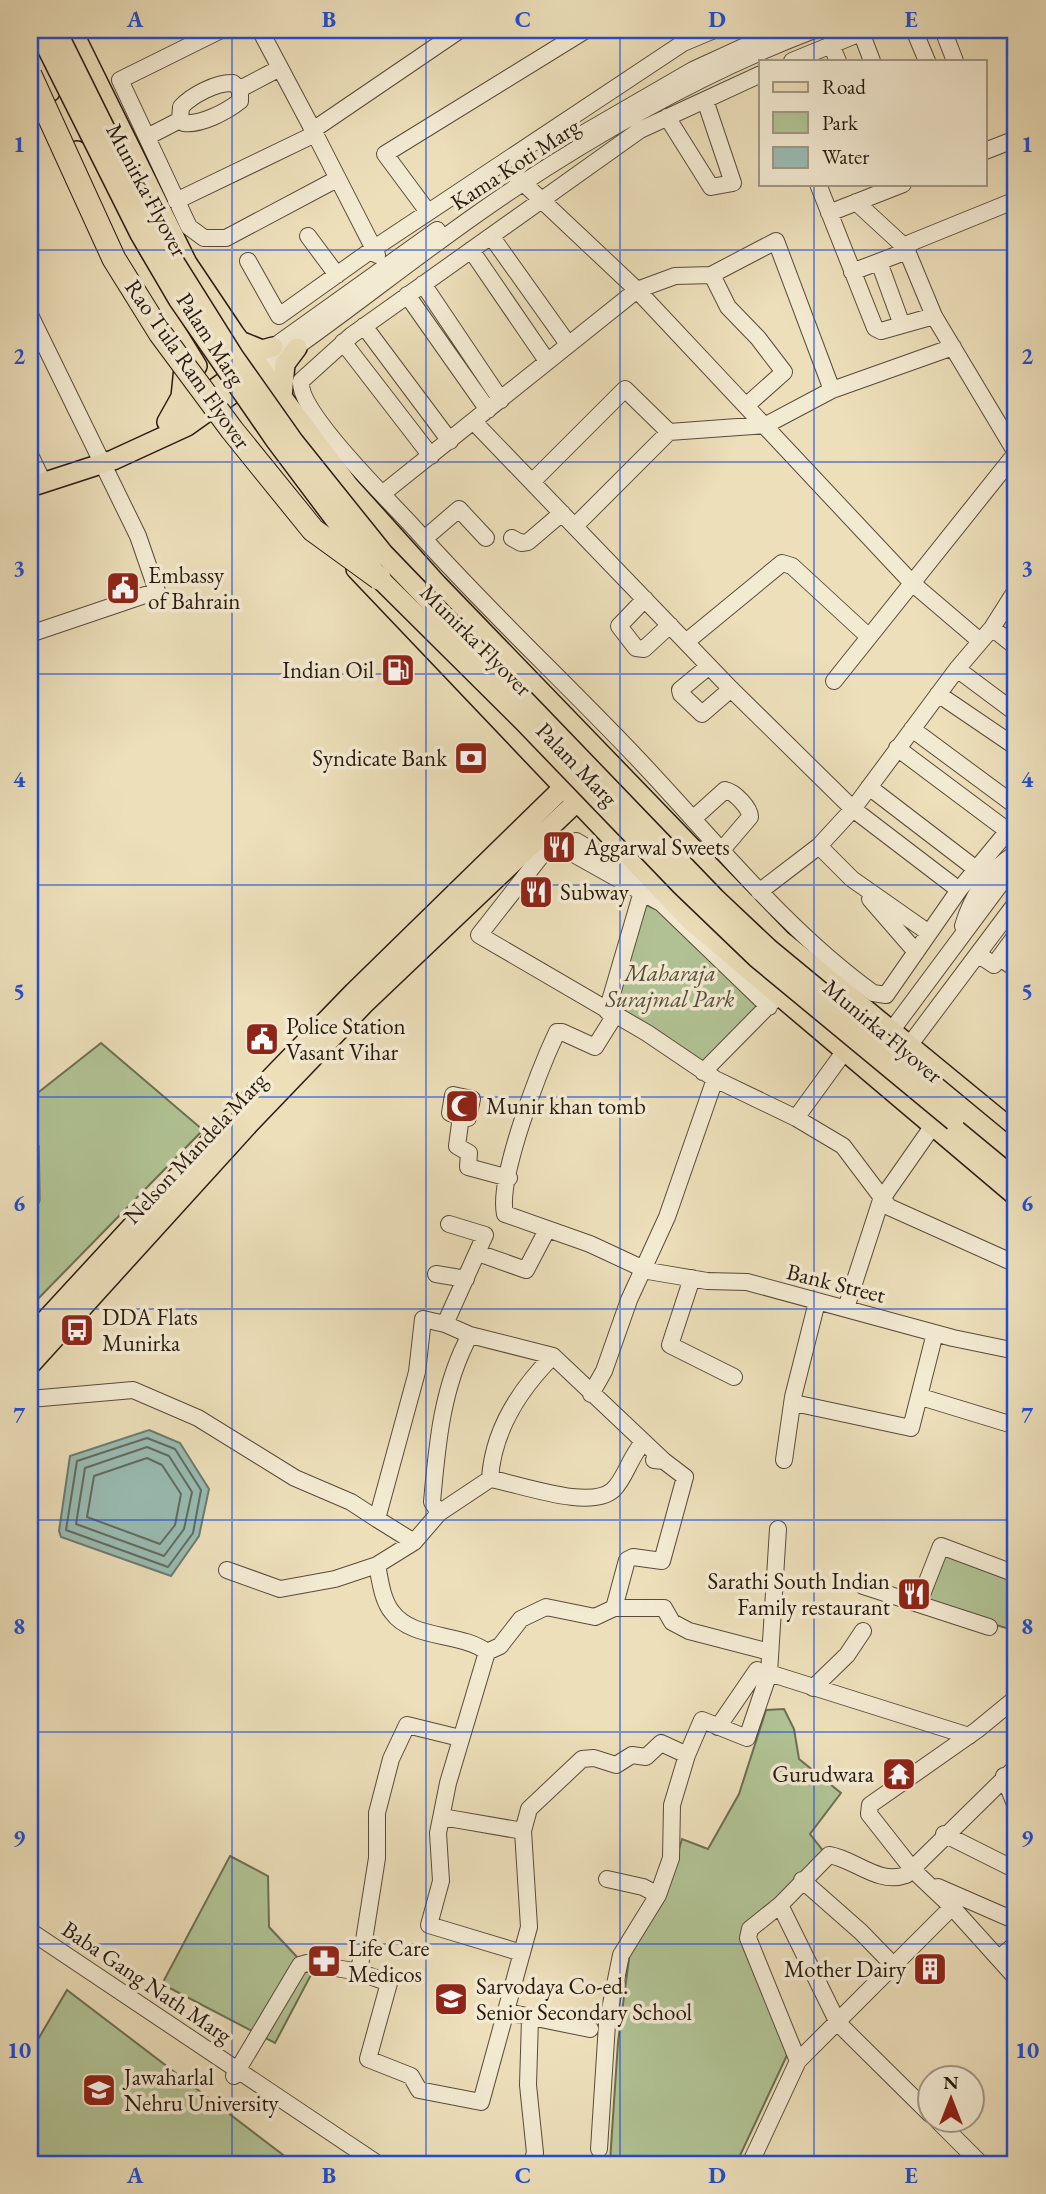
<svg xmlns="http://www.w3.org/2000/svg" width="1046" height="2194" viewBox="0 0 1046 2194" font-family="'EB Garamond',serif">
	<rect width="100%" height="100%" fill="#ecdfba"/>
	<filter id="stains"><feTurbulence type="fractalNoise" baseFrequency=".00286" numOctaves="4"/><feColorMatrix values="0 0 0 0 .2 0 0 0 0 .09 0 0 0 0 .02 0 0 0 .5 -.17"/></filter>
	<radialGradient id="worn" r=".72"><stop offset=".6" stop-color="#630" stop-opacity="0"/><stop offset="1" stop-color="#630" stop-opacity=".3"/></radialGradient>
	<path fill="#b1c395" stroke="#6c6e52" stroke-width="2" d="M644,904L660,911L759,1008L701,1064L616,1006Z
		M101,1043L203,1130L30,1307V1085L35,1095Z
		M941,1546L1016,1574V1631L919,1602Z
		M784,1709L794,1729L799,1759L841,1793L810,1834L824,1852L742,1933L789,2051L736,2164H581V2159L610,2162L618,2042L630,1951L664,1899L682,1839L708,1849L739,1794L766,1710Z
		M230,1856L268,1876L269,1927L312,1973L275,2043L162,1984Z
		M67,1990L295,2164H30V2053Z"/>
	<path fill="#99bcb3" stroke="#6c7b71" stroke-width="2" d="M149,1430L180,1443L209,1489L199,1536L171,1576L61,1537L59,1531L70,1456Z"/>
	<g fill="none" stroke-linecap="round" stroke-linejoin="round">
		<path stroke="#606b61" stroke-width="2" d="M147,1438L175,1449L201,1490L193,1533L168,1567L66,1530L77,1461Z
			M147,1447L169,1456L192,1492L184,1529L164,1556L76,1524L85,1468Z
			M147,1458L162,1465L181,1494L175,1525L160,1544L87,1517L94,1476Z"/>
		<path stroke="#6c7b71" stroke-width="3.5" d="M30,1221L39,1200L38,1146"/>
		<g stroke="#594b3a" stroke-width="18">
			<path id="minor" d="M221,30L120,80L189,227L204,238H226L337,179
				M260,30L313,130
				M914,30L927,61
				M943,30L955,61
				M861,32L872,61
				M831,45L838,61
				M792,61L868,30
				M761,74L640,130L352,335L301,381C297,412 393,504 416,530C486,609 564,681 637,758C713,838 783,928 873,993L886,995L959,890L1016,821
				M240,89L233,83C217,82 192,95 181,107L180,120L184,123C201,125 226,112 240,101V89L280,68
				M667,117L711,187L733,183L705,100
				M579,136L693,70L769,35
				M147,137L180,120
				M985,151L1016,139
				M516,176L637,290L912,583L980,641
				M818,184L875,328L881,331L934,316
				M176,201L315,134
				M856,202L907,249
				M428,212L385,154L586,30
				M829,213L903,184
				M308,236L337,275
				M491,236L568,344
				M471,250L547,361
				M377,255L313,130L460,30
				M248,261L279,316L373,249L683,43L714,30
				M879,262L902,325
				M852,272L907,251
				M423,284L501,400
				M407,295L488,410
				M30,315L138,536L157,591L30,634
				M364,326L450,441
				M343,342L431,456
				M265,353L437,230
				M262,371C348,313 428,245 515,188C609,126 709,70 814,30
				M832,390L953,347
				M474,422L731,689L853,809L959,890
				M1016,453L934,316L907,251L910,243L1011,202L1016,204
				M30,455L43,482
				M532,482L625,389L669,432
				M382,494L637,290L675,276L712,275L728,307L758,338L784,372L747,405
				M575,526L669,432L766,425L832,390L776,241L711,275
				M512,538L521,543L528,542L562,513
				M424,539L459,509L486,538
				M645,599L619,626L636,648L644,649L670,625
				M992,628L1016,647
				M686,642L782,563L792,566L869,637
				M709,666L680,690L681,694L702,714L731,689
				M957,669L1016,713
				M834,681L1016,453
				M938,694L1016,747
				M912,729L1016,806
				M897,748L1008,831
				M869,787L976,869
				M694,818L725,790C735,792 750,808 750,817L721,851
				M819,846L852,879L929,933
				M570,851L571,843L576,841L630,873L769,1007
				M759,892L819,846L853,809L957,669L992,628L1016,590
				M870,899L916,952
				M661,903L552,842L479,935L647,1033L715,1079L796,1118L843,1146L889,1207L1016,1264
				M963,926C972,895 989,871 1016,853
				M979,955L994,965L1016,935
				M1000,958L1016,969
				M607,1011L641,895
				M615,1015L595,1047L562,1032H557C540,1068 497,1178 505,1214L590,1244L648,1271L707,1281L747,1282L953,1338L1016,1351
				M886,1038L1016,863
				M902,1055L1016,903
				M703,1072L775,999
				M453,1095L472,1099L468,1118L450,1113Z
				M461,1116L457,1146L469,1153L468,1167L509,1178
				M796,1118L844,1052
				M478,1253L526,1270L547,1230
				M436,1274L466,1279
				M692,1278L670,1345L734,1377
				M846,1308L881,1200L932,1127
				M445,1324L470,1335L553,1356L664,1461
				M591,1394L604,1371L629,1300L667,1217L715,1079
				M921,1397L1016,1426
				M30,1399L133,1390L198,1418L295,1478L351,1502L377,1519L417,1372L423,1319L445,1324L485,1235L449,1224
				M794,1403L911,1428L935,1333
				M784,1460L793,1397L817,1302
				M490,1479C493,1430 519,1390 553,1356
				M439,1513L432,1502C437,1445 442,1386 470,1335
				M377,1519L414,1542
				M377,1565C380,1579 382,1600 392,1612C412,1640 461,1632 487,1652
				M227,1570L280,1589L335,1579L377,1565L414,1542L439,1513L490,1479C518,1483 589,1511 613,1490C625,1479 630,1457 642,1444
				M863,1586L989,1627
				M919,1602L941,1546L1016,1574
				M614,1608L627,1560L633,1557L662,1561L685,1477L664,1461L654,1460
				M769,1673L969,1736
				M813,1688L847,1655L863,1631
				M1016,1698L977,1730L870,1805L869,1814L913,1870L952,1907L1016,1978
				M718,1727L757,1670
				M1004,1776L1016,1807
				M523,1831L529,1809L582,1759L594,1758L616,1765L632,1755L646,1757L661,1743L687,1755L702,1720L747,1738L769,1673L778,1529
				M944,1834L1016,1870
				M607,1879L643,1887L658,1895
				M802,1880L861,1932L895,1967
				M938,1887L1016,1921
				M780,1905L750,1929L748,1938L798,2061
				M30,1931L378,2164
				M522,1953L429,1925L441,1881L438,1833L448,1783L487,1652L500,1646L521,1619L546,1607L595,1617L614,1608H664L672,1622L689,1631L770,1652
				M999,1958L1016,1944
				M359,1972L377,1858V1813L391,1759L407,1725L460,1738
				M507,2012L590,2029
				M530,2019L528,2085L535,2153L531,2164
				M234,2076L300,1965L307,1963L359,1972L389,1983L368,2059L411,2076L419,2090L481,2102L529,1927L523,1831L442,1817
				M930,2114L838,2023L780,1905L829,1855C855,1859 878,1885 906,1875L1016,1767
				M937,2120L981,2164
				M599,2149L607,2024L621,1955L658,1895L671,1858L672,1805L687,1755
				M750,2164L798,2061L952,1907"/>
		</g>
		<g stroke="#281a0f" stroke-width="22">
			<path id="major" d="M72,30L187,263L234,333L348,485L437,584L781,940L1016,1133
				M30,49L50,92
				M77,151L128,254L197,366
				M240,341L262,350L273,347
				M282,398L285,364L297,348
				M170,421L245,367
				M167,422L181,397L185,358
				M30,487L113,460L187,426L253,379
				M356,569L690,920L1016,1196
				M954,1121L1016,1173
				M30,1337L230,1120L354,992L573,778
				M30,1365L248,1125L366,1002L588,791"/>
		</g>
		<use href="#minor" stroke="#f3ead2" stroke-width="16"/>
		<use href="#major" stroke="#ecdfba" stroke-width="19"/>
		<g stroke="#281a0f" stroke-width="22" stroke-linecap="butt">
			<path id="major-bridge" d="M38,30L140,234L178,299L276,441L379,578L523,721L682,886L757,958L954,1121
				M56,30L158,236L234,357L294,442L383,553L716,899L768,948L1016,1153"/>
		</g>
		<g stroke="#281a0f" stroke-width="25" stroke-linecap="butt">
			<path id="highway-bridge" d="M30,75L114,259L160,333L232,430L313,530L379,578"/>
		</g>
		<use href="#major-bridge" stroke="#ecdfba" stroke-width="19"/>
		<use href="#highway-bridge" stroke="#ecdfba" stroke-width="23"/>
	</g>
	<path fill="none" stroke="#1d4ed8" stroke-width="2" stroke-opacity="0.55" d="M232,30V2164M426,30V2164M620,30V2164M814,30V61M814,184V2164M30,250H1016M30,462H1016M30,674H1016M30,885H1016M30,1097H1016M30,1309H1016M30,1520H1016M30,1732H1016M30,1944H1016"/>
	<defs>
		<g id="civic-square" transform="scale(1.75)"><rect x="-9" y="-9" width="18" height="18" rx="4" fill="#8f2418" stroke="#f3ead2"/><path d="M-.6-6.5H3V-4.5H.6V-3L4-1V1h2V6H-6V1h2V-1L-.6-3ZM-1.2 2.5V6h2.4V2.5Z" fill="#fff"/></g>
		<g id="fuel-square" transform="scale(1.75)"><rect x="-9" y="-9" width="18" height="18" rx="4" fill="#8f2418" stroke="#f3ead2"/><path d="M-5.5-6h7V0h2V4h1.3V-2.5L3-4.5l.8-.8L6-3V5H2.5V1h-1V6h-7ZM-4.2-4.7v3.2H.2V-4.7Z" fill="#fff"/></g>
		<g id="bank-square" transform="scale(1.75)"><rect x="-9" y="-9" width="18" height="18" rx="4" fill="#8f2418" stroke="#f3ead2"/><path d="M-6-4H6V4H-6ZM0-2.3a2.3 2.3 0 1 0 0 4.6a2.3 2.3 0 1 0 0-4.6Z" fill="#fff"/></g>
		<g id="restaurant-square" transform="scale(1.75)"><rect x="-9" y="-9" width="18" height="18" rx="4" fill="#8f2418" stroke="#f3ead2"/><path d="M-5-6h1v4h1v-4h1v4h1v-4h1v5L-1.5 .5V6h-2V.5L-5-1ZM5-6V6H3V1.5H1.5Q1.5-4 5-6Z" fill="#fff"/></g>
		<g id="mosque-square" transform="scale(1.75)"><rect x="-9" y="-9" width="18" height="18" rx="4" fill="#8f2418" stroke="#f3ead2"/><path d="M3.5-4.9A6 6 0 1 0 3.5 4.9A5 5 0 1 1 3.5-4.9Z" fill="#fff"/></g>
		<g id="bus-square" transform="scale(1.75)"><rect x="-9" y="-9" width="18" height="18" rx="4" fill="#8f2418" stroke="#f3ead2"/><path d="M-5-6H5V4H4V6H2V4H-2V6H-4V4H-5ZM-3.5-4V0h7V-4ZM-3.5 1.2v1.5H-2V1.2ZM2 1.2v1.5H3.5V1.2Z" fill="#fff"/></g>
		<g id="temple-square" transform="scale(1.75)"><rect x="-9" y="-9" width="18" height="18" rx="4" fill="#8f2418" stroke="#f3ead2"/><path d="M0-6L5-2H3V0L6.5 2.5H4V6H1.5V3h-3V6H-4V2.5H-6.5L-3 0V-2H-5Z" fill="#fff"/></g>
		<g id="pharmacy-square" transform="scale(1.75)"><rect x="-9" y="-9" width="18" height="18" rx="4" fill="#8f2418" stroke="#f3ead2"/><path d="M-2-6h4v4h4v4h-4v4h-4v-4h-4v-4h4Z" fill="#fff"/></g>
		<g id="building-square" transform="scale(1.75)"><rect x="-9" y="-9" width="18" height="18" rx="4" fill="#8f2418" stroke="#f3ead2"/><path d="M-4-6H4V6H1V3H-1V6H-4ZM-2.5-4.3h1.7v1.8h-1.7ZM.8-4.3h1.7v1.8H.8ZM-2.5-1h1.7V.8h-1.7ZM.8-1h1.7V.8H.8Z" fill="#fff"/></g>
		<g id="school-square" transform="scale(1.75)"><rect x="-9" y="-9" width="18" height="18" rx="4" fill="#8f2418" stroke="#f3ead2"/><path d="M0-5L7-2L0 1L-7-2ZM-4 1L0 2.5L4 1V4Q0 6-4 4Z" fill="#fff"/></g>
		<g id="university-square" transform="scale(1.75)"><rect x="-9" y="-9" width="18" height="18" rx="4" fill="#8f2418" stroke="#f3ead2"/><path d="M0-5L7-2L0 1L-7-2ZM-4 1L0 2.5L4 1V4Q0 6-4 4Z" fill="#fff"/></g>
	</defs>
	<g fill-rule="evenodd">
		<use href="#civic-square" x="123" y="588"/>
		<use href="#fuel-square" x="398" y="670"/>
		<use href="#bank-square" x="471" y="758"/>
		<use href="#restaurant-square" x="559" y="847"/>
		<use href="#restaurant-square" x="536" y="892"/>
		<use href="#civic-square" x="262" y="1039"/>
		<use href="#mosque-square" x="462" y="1106"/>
		<use href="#bus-square" x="77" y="1330"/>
		<use href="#restaurant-square" x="914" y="1594"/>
		<use href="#temple-square" x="899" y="1774"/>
		<use href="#pharmacy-square" x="324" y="1961"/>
		<use href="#building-square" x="930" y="1969"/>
		<use href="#school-square" x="451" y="1999"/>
		<use href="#university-square" x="99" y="2090"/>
	</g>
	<g text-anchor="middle" stroke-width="7" stroke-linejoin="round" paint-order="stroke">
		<g font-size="23" fill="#281a0f" stroke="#f3ead2">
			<text transform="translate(515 164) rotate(-33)" y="8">Kama Koti Marg</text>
			<text transform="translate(147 190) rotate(62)" y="8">Munirka Flyover</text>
			<text transform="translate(211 339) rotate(57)" y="8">Palam Marg</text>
			<text transform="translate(188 364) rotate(55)" y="8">Rao Tula Ram Flyover</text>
			<text transform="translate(476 640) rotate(45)" y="8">Munirka Flyover</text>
			<text transform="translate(577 764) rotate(46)" y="8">Palam Marg</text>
			<text transform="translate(883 1031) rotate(40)" y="8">Munirka Flyover</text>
			<text transform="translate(195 1148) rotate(-47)" y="8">Nelson Mandela Marg</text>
			<text transform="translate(836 1283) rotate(14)" y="8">Bank Street</text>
			<text transform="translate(147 1982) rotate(34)" y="8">Baba Gang Nath Marg</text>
		</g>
		<g font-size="23" fill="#281a0f" stroke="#f3ead2" text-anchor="start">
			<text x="148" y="583">Embassy<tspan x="148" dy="26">of Bahrain</tspan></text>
			<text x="374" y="678" text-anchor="end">Indian Oil</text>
			<text x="447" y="766" text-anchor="end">Syndicate Bank</text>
			<text x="584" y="855">Aggarwal Sweets</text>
			<text x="560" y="900">Subway</text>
			<text x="286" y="1034">Police Station<tspan x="286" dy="26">Vasant Vihar</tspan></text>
			<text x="486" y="1114">Munir khan tomb</text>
			<text x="102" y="1325">DDA Flats<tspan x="102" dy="26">Munirka</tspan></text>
			<text x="890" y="1589" text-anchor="end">Sarathi South Indian<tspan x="890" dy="26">Family restaurant</tspan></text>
			<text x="874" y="1782" text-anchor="end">Gurudwara</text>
			<text x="348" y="1956">Life Care<tspan x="348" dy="26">Medicos</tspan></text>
			<text x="906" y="1977" text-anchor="end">Mother Dairy</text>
			<text x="476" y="1994">Sarvodaya Co-ed.<tspan x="476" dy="26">Senior Secondary School</tspan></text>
			<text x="124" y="2085">Jawaharlal<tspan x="124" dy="26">Nehru University</tspan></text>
		</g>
		<g font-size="23" font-style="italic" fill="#514d37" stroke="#f3ead2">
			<text x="670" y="981">Maharaja<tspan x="670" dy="26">Surajmal Park</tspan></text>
		</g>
	</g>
	<rect width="1046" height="2194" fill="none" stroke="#ecdfba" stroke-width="77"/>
	<rect x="759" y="60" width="228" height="126" fill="#f3ead2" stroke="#a29784" stroke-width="2"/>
	<rect x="773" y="82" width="35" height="10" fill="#ecdfba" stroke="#a29784" stroke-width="2"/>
	<text x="822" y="94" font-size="21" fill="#281a0f">Road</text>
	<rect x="773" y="112" width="35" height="21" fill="#b1c395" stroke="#a29784" stroke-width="2"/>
	<text x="822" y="130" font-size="21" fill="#281a0f">Park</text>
	<rect x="773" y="147" width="35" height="21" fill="#99bcb3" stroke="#a29784" stroke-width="2"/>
	<text x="822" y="164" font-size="21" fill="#281a0f">Water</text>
	<g transform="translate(951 2099)"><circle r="33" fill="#f3ead2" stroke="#a29784" stroke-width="2"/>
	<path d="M0-5L12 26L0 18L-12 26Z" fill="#8f2418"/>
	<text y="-10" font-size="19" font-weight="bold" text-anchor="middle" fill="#281a0f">N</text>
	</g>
	<rect x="38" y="38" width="969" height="2118" fill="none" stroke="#1d4ed8" stroke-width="2.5"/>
	<g font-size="23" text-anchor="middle" font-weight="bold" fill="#1d4ed8">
		<text x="135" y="27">A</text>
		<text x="329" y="27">B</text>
		<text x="523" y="27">C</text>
		<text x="717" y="27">D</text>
		<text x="911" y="27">E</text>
		<text x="19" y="152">1</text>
		<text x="1027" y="152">1</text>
		<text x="19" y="364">2</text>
		<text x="1027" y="364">2</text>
		<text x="19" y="576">3</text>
		<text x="1027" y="576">3</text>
		<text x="19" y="787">4</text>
		<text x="1027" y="787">4</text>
		<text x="19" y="999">5</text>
		<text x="1027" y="999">5</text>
		<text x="19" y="1211">6</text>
		<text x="1027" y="1211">6</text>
		<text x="19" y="1423">7</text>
		<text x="1027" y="1423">7</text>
		<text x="19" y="1634">8</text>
		<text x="1027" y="1634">8</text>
		<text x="19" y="1846">9</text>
		<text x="1027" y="1846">9</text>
		<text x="19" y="2058">10</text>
		<text x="1027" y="2058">10</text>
		<text x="135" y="2183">A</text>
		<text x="329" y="2183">B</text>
		<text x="523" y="2183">C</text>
		<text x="717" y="2183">D</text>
		<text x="911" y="2183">E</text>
	</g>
	<rect width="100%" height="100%" filter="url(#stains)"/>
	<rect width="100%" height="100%" fill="url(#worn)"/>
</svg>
